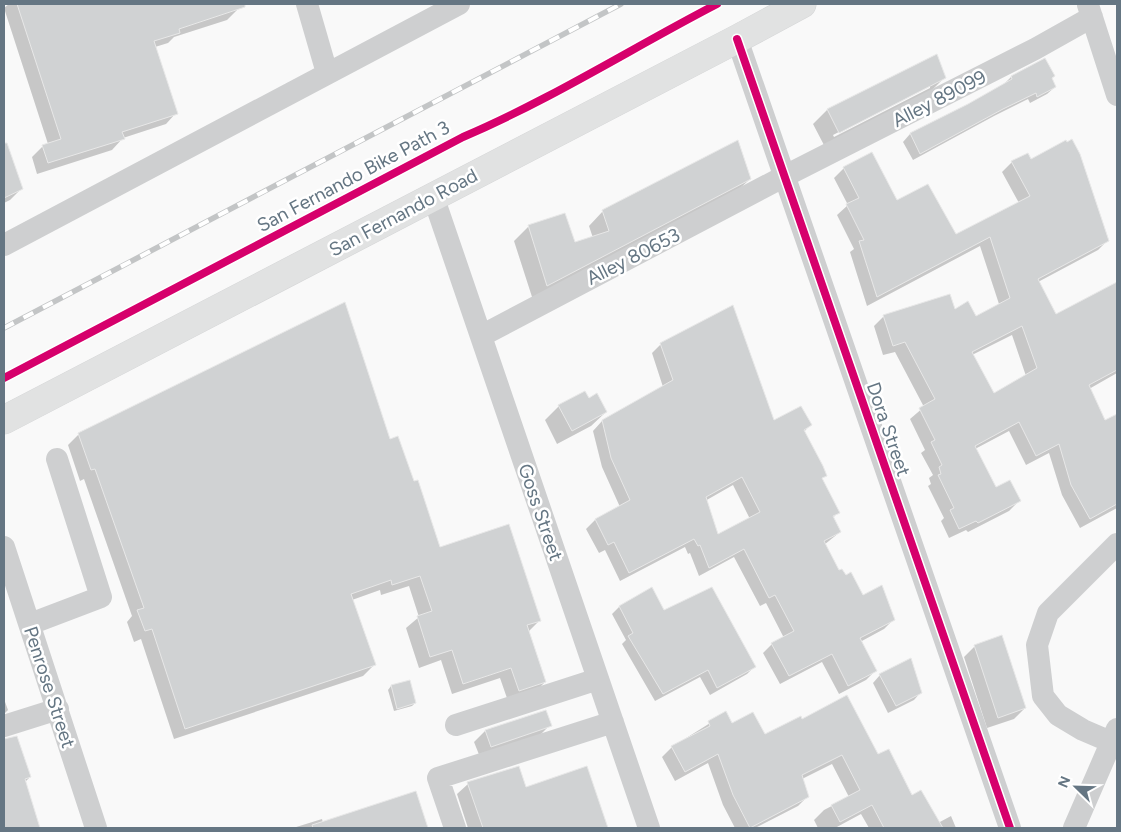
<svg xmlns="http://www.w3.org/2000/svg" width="1121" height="832" viewBox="0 0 1121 832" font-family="Figtree,sans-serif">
	<rect width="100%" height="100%" fill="#f9f9f9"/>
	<path fill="#0003" fill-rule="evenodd" d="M9,4H118L119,7L128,4H236L238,9L227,20L174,37L168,43L155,47L176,113L166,124L123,138L112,150L37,174L32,157L43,146L48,144L4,8Z
		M1011,77L1050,79L1055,87L1047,94L1030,103L1028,99L994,116L913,160L903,142L910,134L969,105L1004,84Z
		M944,78L930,92L825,147L813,124L827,110L848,100ZM930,85V88L834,137L833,135Z
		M1030,160L1108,240L1098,250L1038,282L1055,315L1117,283V373L1089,389L1105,422L1115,417L1117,421V508L1080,528L1062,495L1049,453L1026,465L1009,431L975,449L995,489L1019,501L1009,511L968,532L966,530L949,538L941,521L944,518L928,486L931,484L929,478L933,475L921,453L925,450L910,419L924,407L895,352L883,355L874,326L884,316L954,310L975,318L999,304L980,246L867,306L850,252L854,249L837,215L848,205L834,178L844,168L955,236L1019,203L1002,172L1012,162ZM1012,335L1026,376L993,395L972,355Z
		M15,170L21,189L10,200L4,203V174Z
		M750,179L735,193L533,300L514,241L528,227L564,215L574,243L593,238L589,226L603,211Z
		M661,344L773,421L810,425L804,432L825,475L821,479L838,512L833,518L840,532L824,545L839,572L863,597L893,620L884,629L860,642L875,671L866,680L839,694L822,662L780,684L763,653L772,644L784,638L766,603L760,606L734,557L699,576L690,553L688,554L685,547L620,581L605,550L599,553L586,529L595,520L620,507L602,467L593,431L602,421L663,387L652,353ZM733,485L750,519L717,536L705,501Z
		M559,406L606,412L591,426L557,444L545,420Z
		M79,434L390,441L439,548L540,620L528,632L545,682L534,693L508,701L500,678L452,694L441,660L419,668L406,628L419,617L409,586L381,595L380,590L352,600L374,665L363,676L174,739L141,639L134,642L127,622L132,616L84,479L80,481L68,445Z
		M619,607L664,612L754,667L747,674L710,695L700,677L655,701L622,644L626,640L612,614Z
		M975,646L1025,708L1014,719L987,728L964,657Z
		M880,675L921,692L914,700L888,713L873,683Z
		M391,686L415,703L412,706L394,711L388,690Z
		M4,699L8,710L4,714Z
		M726,713L732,725L764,736L802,720L878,756L912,796L938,823L951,816L956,828H869L861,814L835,828H818L814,820L824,810L849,797L832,764L802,779L808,796L798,806L755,828H735L723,805L708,763L675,781L662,757L672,747Z
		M550,725L539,736L480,757L474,742L485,731Z
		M16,737L30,777L25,782L39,828H4V740Z
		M587,767L607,828H468L457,794L468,784L525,788Z
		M415,792L427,828H293L322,819L323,823Z"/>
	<path fill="#d0d2d3" stroke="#e8e8e8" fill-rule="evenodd" d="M17,4H245V7L179,29L180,33L154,41L178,114L122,132L125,139L48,163L42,145L61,139Z
		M937,54L946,78L839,133L827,109Z
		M1045,58L1055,76L1052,78L1056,87L1037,97L1036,93L1003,109L920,154L910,133L968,104L1012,79L1011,76Z
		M1072,139L1080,154L1109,241L1038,279L1056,314L1117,282V370L1089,385L1105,420L1117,414V504L1090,519L1071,485L1059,444L1036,456L1019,422L975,446L996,487L1010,480L1021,501L978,523L976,521L959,529L950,510L954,508L938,475L941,474L939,467L942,465L931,442L935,440L919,408L935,399L905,342L893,346L883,315L950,294L955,309L968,301L976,316L1010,298L990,237L877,297L859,241L864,240L846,204L859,198L843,167L872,152L897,200L928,184L956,234L1030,196L1011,161L1028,153L1031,159L1066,140L1067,142ZM1022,326L1037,368L994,393L972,352Z
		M738,140L751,179L547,286L528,225L565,213L575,242L609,231L602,210Z
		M4,143H7L23,189L4,198Z
		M345,302L390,439L398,436L414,481L418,480L440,547L509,524L541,621L527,625L546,682L519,691L511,668L463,684L452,650L430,657L417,616L432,611L420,576L392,585L391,580L351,594L376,665L185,729L152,629L145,631L137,610L144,608L95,469L91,470L78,433Z
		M733,305L774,420L801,406L812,425L804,430L823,466L827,476L822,478L840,513L833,516L841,532L824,541L839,570L842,569L846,575L851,572L863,595L882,585L895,620L860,638L877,671L848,686L832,654L789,676L771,643L794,631L775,595L769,598L744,549L709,568L700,545L698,546L694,539L629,573L614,542L608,545L595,519L630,500L611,458L602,420L673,380L660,343ZM742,477L760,512L718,534L706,497Z
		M585,391L589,398L597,393L607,412L572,431L558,405Z
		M652,587L664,610L712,587L756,667L717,688L708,670L663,694L628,636L633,633L619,606Z
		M1002,635L1026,708L998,718L974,645Z
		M911,658L922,693L896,706L879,674Z
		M410,680L416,703L397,709L391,685Z
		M847,695L878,754L889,749L912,795L921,790L943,828H884L872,805L840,822L831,805L860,790L842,755L802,775L809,797L750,828L733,795L718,754L685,772L671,746L710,726L708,721L726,711L732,723L753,712L765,734L801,716L802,719Z
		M546,710L552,726L491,747L485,730Z
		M17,736L31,777L25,779L40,828H4V739Z
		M519,766L526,787L587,766L608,828H483L467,782Z
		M416,791L428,828H313L312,825Z"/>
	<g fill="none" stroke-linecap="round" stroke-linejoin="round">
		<g stroke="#d5d6d7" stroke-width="29">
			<path id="major" d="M4,420L737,39L802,4"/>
		</g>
		<path stroke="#cecfd0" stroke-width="22" d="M307,4L327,73
			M1088,5L1117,95
			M737,39L1010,828
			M433,196L649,828
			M4,245L459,4
			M481,336L785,176L1035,49L1092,17
			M4,547L96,828
			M30,624L101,597L57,459
			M456,725L598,679
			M4,726L58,709
			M1111,742L1083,730L1058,715L1043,696L1037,645L1048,613L1117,544
			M455,828L438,778L613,722
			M1074,828L1117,729"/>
		<use href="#major" stroke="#e1e2e2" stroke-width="28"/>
		<g stroke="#c3c5c6" stroke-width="5.5">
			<path id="rail" d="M4,328L621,4"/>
		</g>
		<use href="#rail" stroke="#fff" stroke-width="4" stroke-dasharray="11" stroke-linecap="butt"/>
		<g stroke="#fff" stroke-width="11">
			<path id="cycleway" d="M737,39L1010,828
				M4,378L463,137C552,99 632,48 717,4"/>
		</g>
		<use href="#cycleway" stroke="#d6006c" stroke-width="8"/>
	</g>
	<g text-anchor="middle" stroke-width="5" stroke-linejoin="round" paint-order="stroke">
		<g font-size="19" fill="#657683" stroke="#fff">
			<text transform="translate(939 98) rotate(-27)" y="7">Alley 89099</text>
			<text transform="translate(353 176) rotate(-28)" y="7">San Fernando Bike Path 3</text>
			<text transform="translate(403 212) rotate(-28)" y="7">San Fernando Road</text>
			<text transform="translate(633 256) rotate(-27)" y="7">Alley 80653</text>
			<text transform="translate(889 429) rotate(71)" y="7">Dora Street</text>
			<text transform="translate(541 512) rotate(71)" y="7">Goss Street</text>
			<text transform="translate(50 687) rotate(72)" y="7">Penrose Street</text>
		</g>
	</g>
	<rect width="1121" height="832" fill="none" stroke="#657683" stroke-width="10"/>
	<g transform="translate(1076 787) rotate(293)" stroke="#ffffff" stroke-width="4" paint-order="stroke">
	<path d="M0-4L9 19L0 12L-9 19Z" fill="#657683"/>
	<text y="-8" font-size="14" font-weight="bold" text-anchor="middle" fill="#657683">N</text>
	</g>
</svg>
